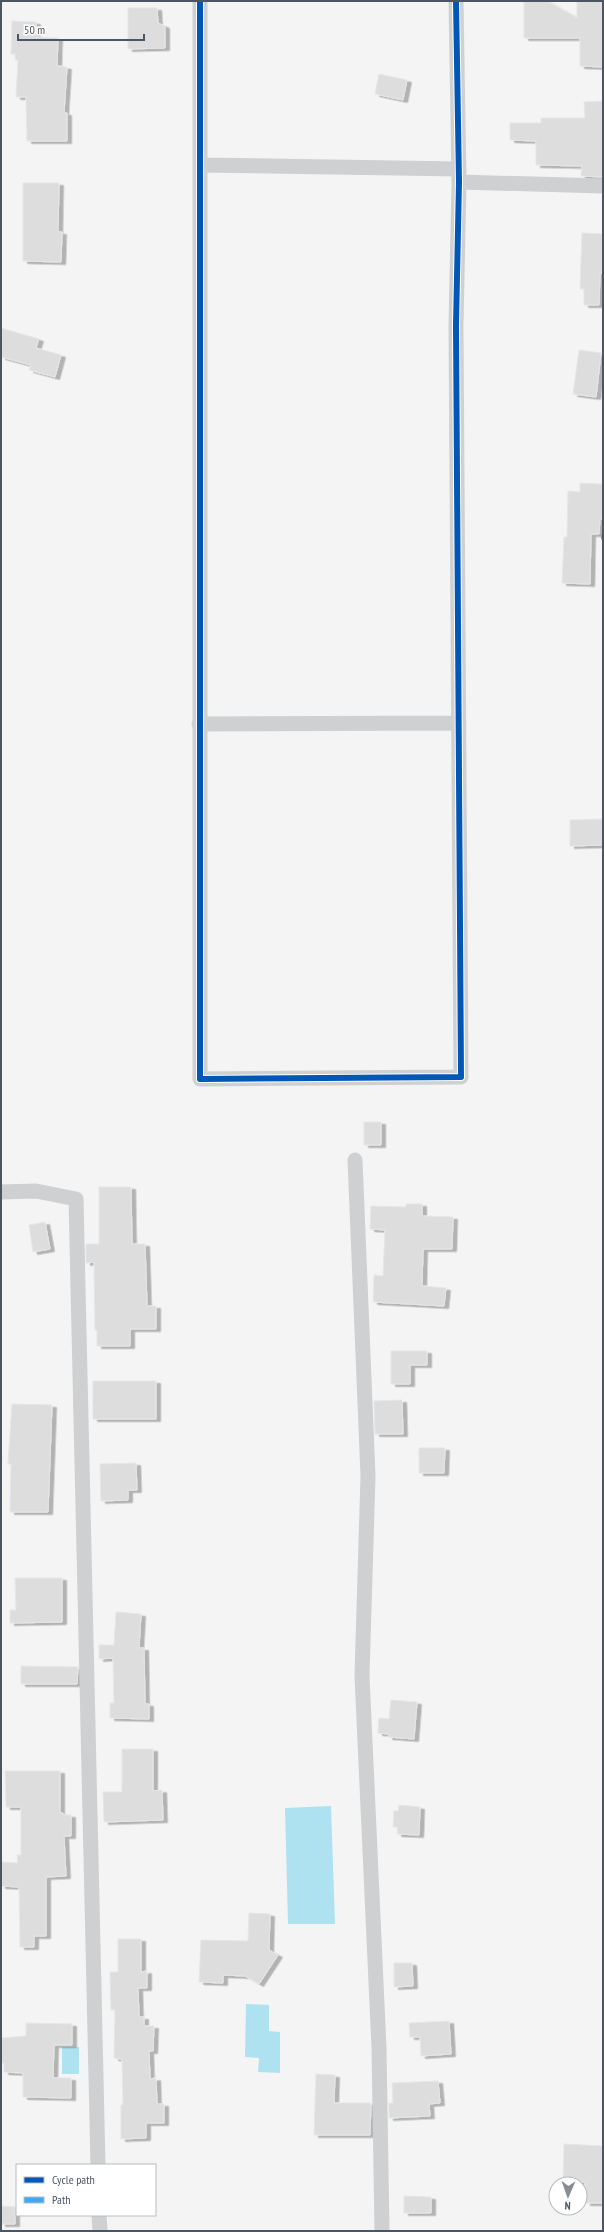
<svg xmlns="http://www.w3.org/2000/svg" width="604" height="2232" viewBox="0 0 604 2232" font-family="'PT Sans Narrow',sans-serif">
	<defs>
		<filter id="shadow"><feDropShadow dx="4.5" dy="2.5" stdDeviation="0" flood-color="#0004"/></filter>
	</defs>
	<rect width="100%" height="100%" fill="#f4f4f4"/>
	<path fill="#aee2f0" d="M331,1806L335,1924H288L285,1808Z
		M246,2004L269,2005V2031L280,2032V2073L258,2072L259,2058L245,2057Z
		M62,2047H79V2074H62Z"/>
	<path fill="#ddddde" stroke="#e5e6e7" filter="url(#shadow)" d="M524,1H547L577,18V1H603V67L580,66V38H524Z
		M128,8H157L158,23L165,26V48L128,49Z
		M12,21L36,22V37L58,38L57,66L67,67L64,113H67V141H27L26,97H16L18,60H15L16,54H11Z
		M379,74L407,80L403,100L375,94Z
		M603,101V177L581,176L582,166L536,165V141L510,140V123H541V118H585L584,102Z
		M23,183H59L58,232H62L61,262L23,261Z
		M582,233L603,234V273H600L599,305H584V289H580Z
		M1,328L39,339L36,348L61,355L55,377L29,370L31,365L1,357Z
		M579,350L601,353L596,397L573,394Z
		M580,483L603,484V519H600L599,534H591L590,584L562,583L564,537H567L568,491L580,492Z
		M603,819V845L570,846V820Z
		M364,1122H381V1145H364Z
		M99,1187H131L132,1244H145L147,1306H156V1329H130V1346H97V1330H95L94,1262L86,1263V1244H99Z
		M406,1204H422V1216L453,1217L452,1249H423L422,1286L446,1288L444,1306L373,1302L374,1275L383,1276L385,1230L370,1229L371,1206L406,1207Z
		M45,1222L50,1249L33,1252L29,1225Z
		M391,1351H427V1365H410V1384H391Z
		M93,1381H156V1419H93Z
		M402,1400L403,1434H375L374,1401Z
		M12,1404L52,1405L48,1512H10L11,1464H8Z
		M419,1448H445L444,1473H419Z
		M136,1463L137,1490H128V1500L101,1501L100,1464Z
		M15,1578H62V1622L10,1623V1610H16Z
		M116,1612L141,1614L139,1648H144L145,1704H149V1719L110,1718V1703H114L113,1658L99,1659V1645H114Z
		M21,1666L78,1667L77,1684H21Z
		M391,1700L417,1702L414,1739L388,1737L389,1734L378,1733L379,1718L389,1719Z
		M122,1749H153V1791L162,1790L163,1820L104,1822L103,1792H122Z
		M5,1771H60V1813H63V1815H71V1836H64L66,1876L46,1877V1936H34V1947H20L19,1887L1,1886V1862L18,1863L17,1855H21V1807H6Z
		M399,1805L420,1807L419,1835L397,1834L398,1827H393L394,1811H398Z
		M249,1913L270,1914L269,1950L278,1955L259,1984L245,1976L223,1975V1983L199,1982L201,1940L248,1941Z
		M118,1939H141V1972L147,1971V1988H138L139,2017H144V2026H154L153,2051H149L150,2079L156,2078L157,2104H164V2123H146V2138L121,2139V2105L123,2104L122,2059L114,2058L115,2010H111L110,1972H118Z
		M394,1963H412L413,1986L394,1987Z
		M449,2021L451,2054L421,2056L420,2037H410L409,2023Z
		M26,2023L72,2024V2045H54L53,2078H71V2098L23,2097V2073L4,2072V2063H1V2038L26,2036Z
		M316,2074L335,2075L334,2103H371L370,2135H314Z
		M438,2081L440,2103L429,2104L430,2116L389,2118V2103H393L392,2083Z
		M564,2144L603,2146V2203H586L585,2182H563Z
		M404,2196L431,2197V2213H404Z
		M1,2206L15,2207V2224H1Z"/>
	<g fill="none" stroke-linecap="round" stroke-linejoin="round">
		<path stroke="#ced0d2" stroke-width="15" d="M200,1C201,360 199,720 200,1079L461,1077L456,325L459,182L456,1
			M200,165L459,169
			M459,182L603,186
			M199,724L459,723
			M355,1160L368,1476L362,1676L379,2048L382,2231
			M1,1192L36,1191L76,1199L98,2165
			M99,2215L100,2231"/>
		<path stroke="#3fa9f5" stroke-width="5" stroke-dasharray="10 5" stroke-linecap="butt" d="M601,537H603"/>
		<g stroke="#fff" stroke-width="8">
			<path id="cycleway" d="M200,1C201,360 199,720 200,1079L461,1077L456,325L459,182L456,1"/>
		</g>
		<use href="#cycleway" stroke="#0057b8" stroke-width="6"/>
	</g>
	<rect width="604" height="2232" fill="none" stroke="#4a5661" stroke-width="4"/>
	<rect x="16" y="2164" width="140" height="52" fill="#ffffff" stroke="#b7bbc0"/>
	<rect x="24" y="2177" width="20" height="6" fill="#0057b8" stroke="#b7bbc0"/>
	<text x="52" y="2184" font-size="12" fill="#4a5661">Cycle path</text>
	<rect x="24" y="2197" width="20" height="6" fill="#3fa9f5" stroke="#b7bbc0"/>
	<text x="52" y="2204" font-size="12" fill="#4a5661">Path</text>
	<g transform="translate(568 2196) rotate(182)"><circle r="19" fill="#ffffff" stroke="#b7bbc0"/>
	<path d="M0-3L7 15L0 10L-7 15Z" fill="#868d94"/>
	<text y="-6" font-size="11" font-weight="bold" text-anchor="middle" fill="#4a5661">N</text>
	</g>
	<path d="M18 34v6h126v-6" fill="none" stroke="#4a5661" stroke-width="2"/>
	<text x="24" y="34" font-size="12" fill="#4a5661" stroke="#ffffff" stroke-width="3" paint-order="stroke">50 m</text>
</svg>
